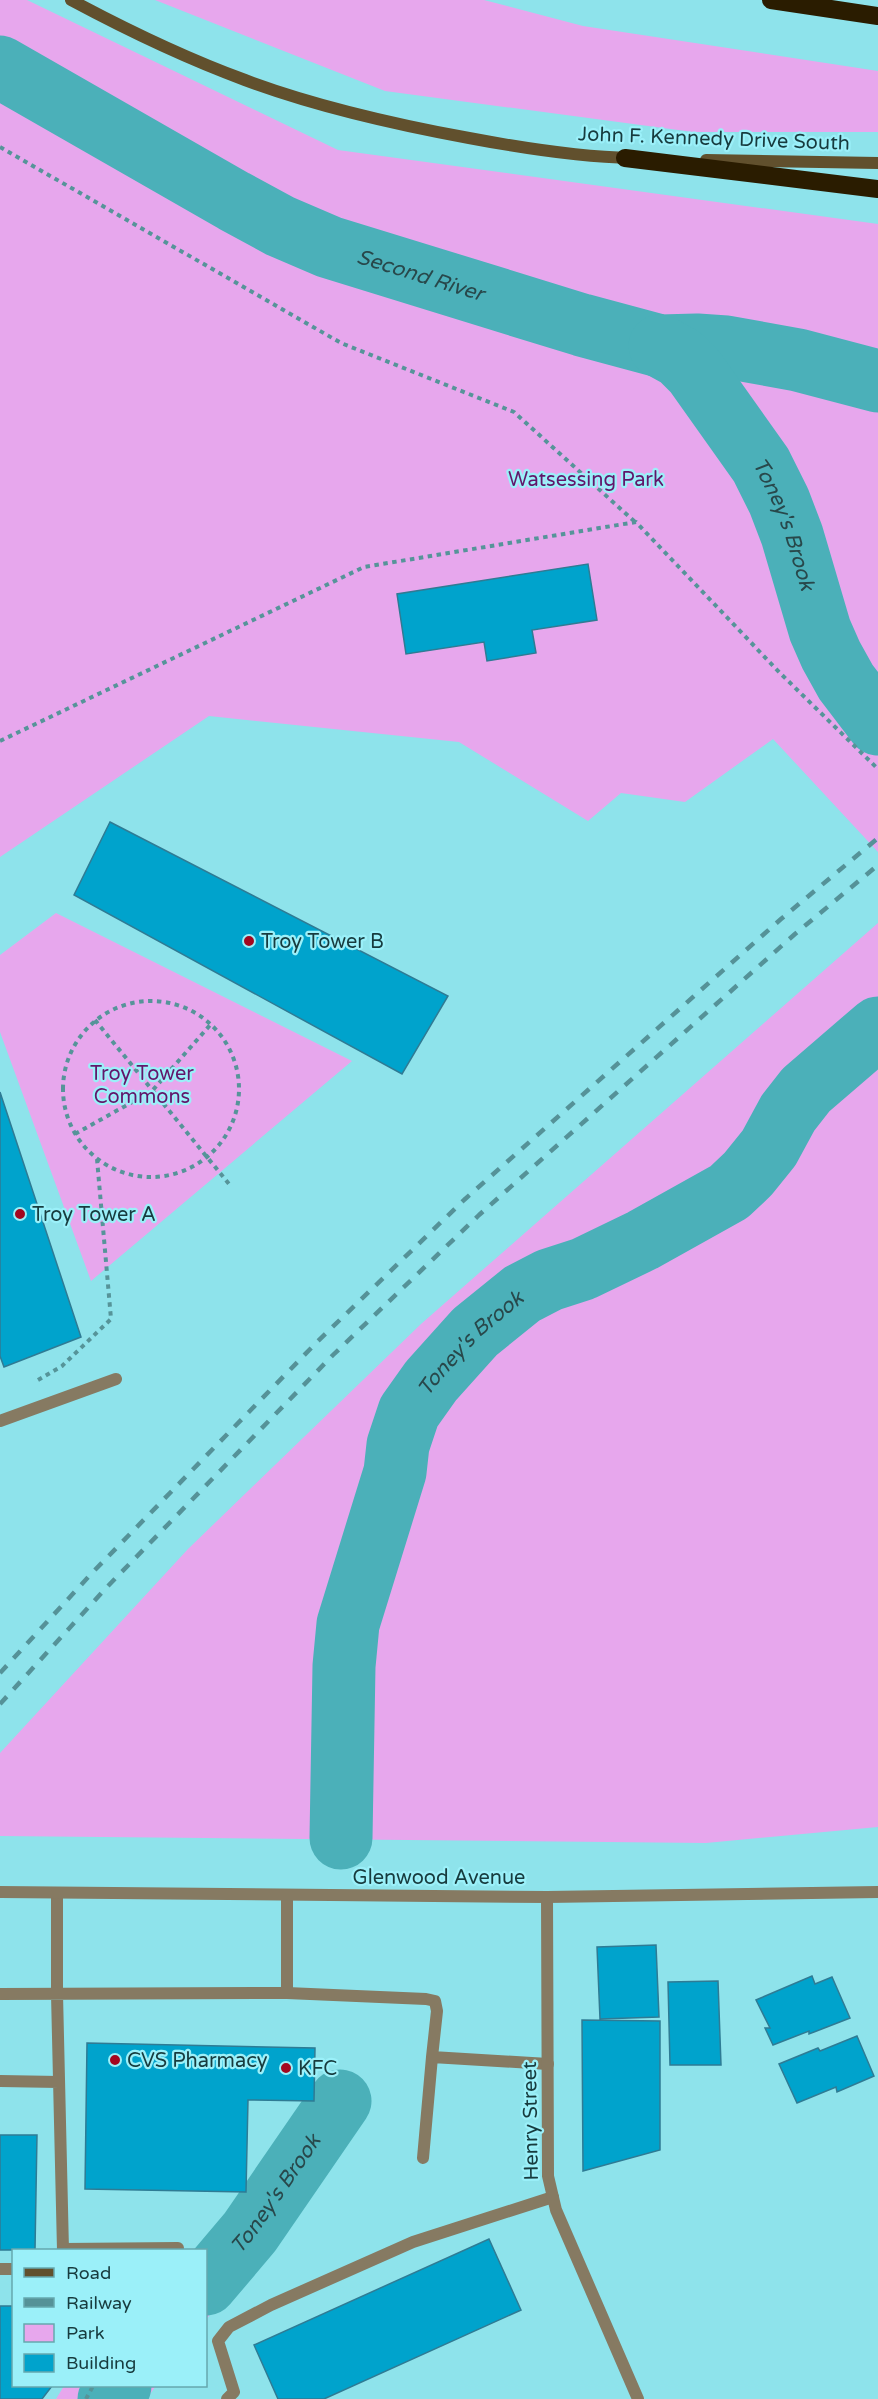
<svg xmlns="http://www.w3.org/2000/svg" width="878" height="2399" viewBox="0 0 878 2399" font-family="'Varela Round',sans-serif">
	<rect width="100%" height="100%" fill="#8ee3eb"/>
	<path fill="#e7a7ed" d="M0,0H27L338,150L878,224V852L773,739L685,802L621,793L588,821L459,742L209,716L0,857Z
		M155,0H484L583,26L878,71V132H693L385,91Z
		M56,913L352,1061L91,1281L0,1032V955Z
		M878,923V1827L706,1843L0,1836V1753L188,1549L421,1324Z
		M283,2216L206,2320V2269Z
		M64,2386H156L146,2399H56Z"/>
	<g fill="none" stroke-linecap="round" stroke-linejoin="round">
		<g stroke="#4bb0b9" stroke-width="63">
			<path id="s1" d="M0,67L234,201L280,226L329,247L582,325L660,346L697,345L726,347L798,360L878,381"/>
			<path id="s2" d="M660,346L680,357L695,372L761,465L779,501L792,535L820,630L831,655L846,682L878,724"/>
			<path id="s3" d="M341,1838L344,1666L348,1624L395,1472L398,1445L409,1412L431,1381L475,1332L522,1294L549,1280L583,1269L643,1240L729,1192L748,1174L769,1148L788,1113L806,1090L878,1028"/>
			<path id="s4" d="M206,2284L250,2232L340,2101"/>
			<path d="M109,2399L120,2386"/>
		</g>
	</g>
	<path fill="#00a3cc" stroke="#2f7b94" stroke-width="1.5" d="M588,564L597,620L532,630L536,653L487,661L484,642L406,654L397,594Z
		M110,822L448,996L402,1074L74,895Z
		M0,1092L81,1337L4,1367L0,1356Z
		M656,1945L659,2017L600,2019L597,1947Z
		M812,1976L815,1984L832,1977L850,2018L809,2034V2031L773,2045L765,2028H770L756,2000Z
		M718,1981L721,2065H670L668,1982Z
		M582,2020L660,2021V2150L583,2171Z
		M857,2036L874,2076L837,2092L836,2087L797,2103L779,2064L818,2048L820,2051Z
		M87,2043L315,2048L314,2101L248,2100L246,2192L85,2189Z
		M0,2135H37L35,2250H0Z
		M489,2239L521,2310L324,2399H278L254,2345Z
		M0,2306H14V2386H52L42,2399H0Z"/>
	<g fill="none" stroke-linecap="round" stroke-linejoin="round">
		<path stroke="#569499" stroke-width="4" stroke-dasharray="4.5 4.5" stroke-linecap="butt" d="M0,147L341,343L514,412L635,522
			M0,741L364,567L636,522L780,673L878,769
			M63 1089a88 88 0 1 1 176 0a88 88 0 1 1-176 0Z
			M95,1020L229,1184
			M75,1134L152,1091L211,1024
			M38,1380L62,1366L111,1319L97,1159
			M86,2399L93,2386"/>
		<path stroke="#867a62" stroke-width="12" d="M57,1893V1994L63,2250
			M287,1993V1895
			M0,1994L287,1993L426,1999L435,2001L437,2011L432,2057
			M0,2081L59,2082
			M423,2158L432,2057L548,2064
			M64,2249L178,2248
			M0,2269H14
			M227,2399L234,2392L218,2341L229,2327L271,2305L413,2242L553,2197"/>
		<path stroke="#867a62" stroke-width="12" d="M0,1421L116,1379
			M547,1897L548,2176L556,2210L638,2399"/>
		<path stroke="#867a62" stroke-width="12" d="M0,1892L547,1897L878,1892"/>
		<path stroke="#61502d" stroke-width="12" d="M71,0C127,30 185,58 245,80C317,107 393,124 469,138C522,148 577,157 631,158
			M706,160L878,163"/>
		<path stroke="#2a1c00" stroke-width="18" d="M771,0L878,16
			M625,158L878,189"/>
		<path stroke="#559298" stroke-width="4.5" stroke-dasharray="10 10" stroke-linecap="butt" d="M0,1673L92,1573L318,1341L464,1200L781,919L878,838
			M0,1704L107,1587L333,1355L479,1215L795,934L878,865"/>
	</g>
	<g fill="#a3071f" stroke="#9bf0f9" stroke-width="2">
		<circle cx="249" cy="941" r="6"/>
		<circle cx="20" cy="1214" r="6"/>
		<circle cx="115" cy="2060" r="6"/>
		<circle cx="286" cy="2068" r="6"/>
	</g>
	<g text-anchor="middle" stroke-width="4.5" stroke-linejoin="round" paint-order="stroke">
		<g font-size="20" fill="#173b3e" stroke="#9bf0f9">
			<text transform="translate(714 138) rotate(2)" y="7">John F. Kennedy Drive South</text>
			<text x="439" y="1884">Glenwood Avenue</text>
			<text transform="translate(530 2121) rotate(-91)" y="7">Henry Street</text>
		</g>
		<g font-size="20" fill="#62166a" stroke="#9bf0f9">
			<text x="586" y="486">Watsessing Park</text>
			<text x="142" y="1080">Troy Tower<tspan x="142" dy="23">Commons</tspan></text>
		</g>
		<g font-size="20" fill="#173b3e" stroke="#9bf0f9" text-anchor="start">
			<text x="261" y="948">Troy Tower B</text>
			<text x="32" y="1221">Troy Tower A</text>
			<text x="127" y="2067">CVS Pharmacy</text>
			<text x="298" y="2075">KFC</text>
		</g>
		<g font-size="21" font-style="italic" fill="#28484b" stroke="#9bf0f9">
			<text dy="7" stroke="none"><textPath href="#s1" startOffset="471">Second River</textPath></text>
			<text dy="7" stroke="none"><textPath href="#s2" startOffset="222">Toney's Brook</textPath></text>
			<text dy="7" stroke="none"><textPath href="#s3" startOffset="528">Toney's Brook</textPath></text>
			<text dy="7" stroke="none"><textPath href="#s4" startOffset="114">Toney's Brook</textPath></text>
		</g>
	</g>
	<rect x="12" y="2249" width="195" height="138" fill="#9bf0f9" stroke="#66a8ae" stroke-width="1.5"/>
	<rect x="24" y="2268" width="30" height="9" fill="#61502d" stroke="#66a8ae" stroke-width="1.5"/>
	<text x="66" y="2279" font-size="18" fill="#173b3e">Road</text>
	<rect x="24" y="2298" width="30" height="9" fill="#559298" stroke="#66a8ae" stroke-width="1.5"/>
	<text x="66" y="2309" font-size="18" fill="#173b3e">Railway</text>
	<rect x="24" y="2324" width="30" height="18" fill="#e7a7ed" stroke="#66a8ae" stroke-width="1.5"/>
	<text x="66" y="2339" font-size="18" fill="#173b3e">Park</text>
	<rect x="24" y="2354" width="30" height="18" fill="#00a3cc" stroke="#66a8ae" stroke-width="1.5"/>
	<text x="66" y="2369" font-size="18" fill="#173b3e">Building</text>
</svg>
